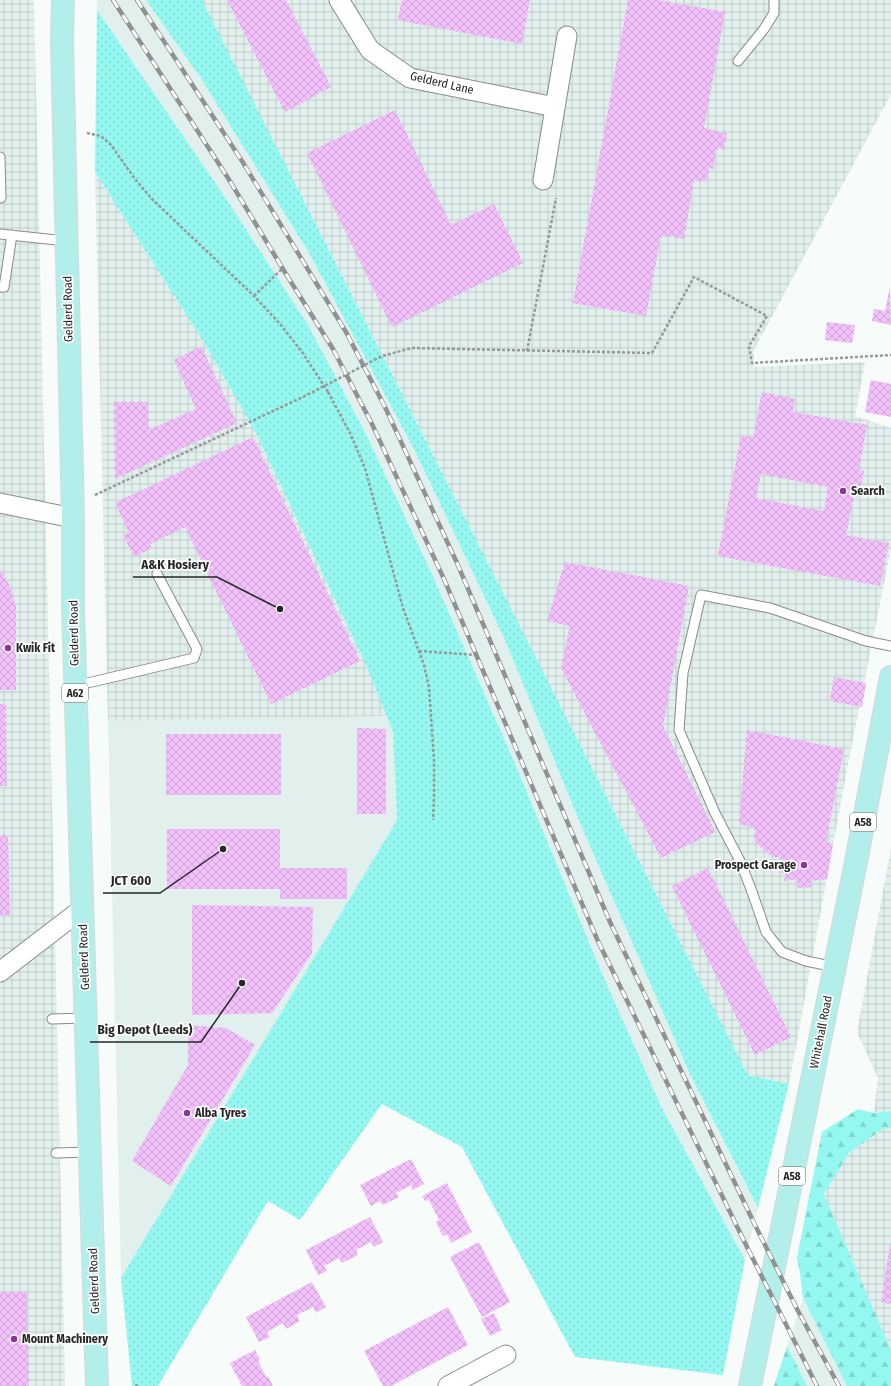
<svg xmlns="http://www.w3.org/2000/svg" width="891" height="1386" viewBox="0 0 891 1386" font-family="'Fira Sans Condensed',sans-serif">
	<defs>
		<pattern id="industrial-grid" width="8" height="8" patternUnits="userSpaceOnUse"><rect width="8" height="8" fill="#e1efed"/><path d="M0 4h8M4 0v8" fill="none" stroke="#c1cdcb"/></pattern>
		<pattern id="grass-dots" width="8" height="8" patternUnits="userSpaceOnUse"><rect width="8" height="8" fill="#95f8f0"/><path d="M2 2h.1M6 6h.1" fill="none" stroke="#80d5ce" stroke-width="1.8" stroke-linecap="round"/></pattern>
		<pattern id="forest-firs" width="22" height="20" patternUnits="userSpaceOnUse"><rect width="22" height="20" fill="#95f8f0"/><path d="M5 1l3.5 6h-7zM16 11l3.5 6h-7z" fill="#80d5ce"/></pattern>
		<pattern id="building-cross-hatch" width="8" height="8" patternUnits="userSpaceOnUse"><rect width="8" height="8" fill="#f2c0fa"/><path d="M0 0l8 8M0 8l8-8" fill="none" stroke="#cfa5d6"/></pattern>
	</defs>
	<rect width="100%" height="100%" fill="#f7fbfa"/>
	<path fill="#e1efed" d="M97,0H146L202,80L309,253L414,449L505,640L585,835L689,1072L758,1208L745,1260L662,1108L601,971L516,766L432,574L365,432L308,325L227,200L97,10Z
		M387,716L393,732L397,820L121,1278L108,721Z
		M803,1298L847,1386H807L787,1346Z"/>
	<path fill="url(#industrial-grid)" d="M0,0H32L34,2L65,1386H0Z
		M202,0H891V94L754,350V367L865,362L855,416L891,428V548L848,764L789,1084L748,1075Z
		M95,172L205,344L257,435L367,667L387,716L108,721Z
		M891,848V1111L874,1113L878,1078L857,1032Z
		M891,1128V1350L824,1194L849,1153L883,1129Z"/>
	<path fill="url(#grass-dots)" d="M146,0H202L748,1075L789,1084L758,1208L689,1072L585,835L505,640L414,449L309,253L202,80Z
		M97,10L227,200L308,325L365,432L432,574L516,766L601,971L662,1108L745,1260L723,1375L575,1357L462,1147L382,1104L300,1220L268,1201L158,1386H132L121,1278L397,820L393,732L367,667L257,435L205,344L95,172Z"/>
	<path fill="url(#forest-firs)" d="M858,1109L874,1113L891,1111V1128L883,1129L849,1153L824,1194L891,1350V1386H847L803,1298L800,1273L797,1258L822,1132Z
		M787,1346L807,1386H774Z"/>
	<path fill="url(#building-cross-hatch)" fill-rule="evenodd" d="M227,0H286L331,87L285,112Z
		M402,0H530L522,44L398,20Z
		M628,0H659L725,12L704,128L727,133L724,149L717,148L713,169L709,168L706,182L694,180L684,239L661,235L646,316L573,303Z
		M395,110L451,225L494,204L523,263L392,327L307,153Z
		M890,287L891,325L872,321L874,309L885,311Z
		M827,322L855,325L852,343L825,340Z
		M201,346L237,423L115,479L114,402H148L149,430L196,409L174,360Z
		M871,380L891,384V417L865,412Z
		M762,392L795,399L793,412L867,425L859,470L864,471L859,497L854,496L846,535L889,543L880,586L718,556L741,435L753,438ZM761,474L828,487L824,511L756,498Z
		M253,437L360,661L271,704L185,527L150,544L152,548L134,557L123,535L129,533L115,503Z
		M565,562L689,586L663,726L715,832L661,858L561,668L570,626L547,621Z
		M0,569L9,584L16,606V690H0Z
		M834,677L866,683L862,707L830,701Z
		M0,704H6L7,786H0Z
		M357,728L386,729V814H357Z
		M747,730L844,749L826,842L833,844L827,879L811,881V887L798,888L796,879L784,881L785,873H779L781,857H772L754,841L755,828L739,824Z
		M166,734H281V795H166Z
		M167,829H280V868H347V899H280V889H167Z
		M0,835H8L10,915H0Z
		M708,868L791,1037L755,1055L672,886Z
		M192,905L313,907L312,953L272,1013L192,1015Z
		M188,1025L226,1028L255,1045L171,1186L132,1161L188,1065Z
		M411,1159L424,1184L413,1190L411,1185L396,1193L399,1197L383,1205L380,1201L371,1206L360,1185Z
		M447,1183L472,1232L451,1243L447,1234L443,1236L436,1222L439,1220L429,1200L425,1201L422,1196Z
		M370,1217L383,1242L374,1247L371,1242L356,1250L358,1255L342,1263L339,1258L324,1266L327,1271L318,1275L306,1250Z
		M479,1242L510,1302L482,1317L450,1257Z
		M890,1245H891V1304L881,1302Z
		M312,1282L326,1307L316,1313L313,1307L297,1315L300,1321L286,1329L283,1323L267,1332L270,1337L259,1342L246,1317Z
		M0,1292H27L29,1386H0Z
		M448,1307L468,1345L391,1386H383L364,1351Z
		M494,1313L502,1330L490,1336L481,1319Z
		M255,1350L260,1360L258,1361L266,1377L268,1376L273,1386H242L230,1363Z"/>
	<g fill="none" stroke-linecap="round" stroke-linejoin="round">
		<g stroke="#898c8c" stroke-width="11">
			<path id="lane" d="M738,61L764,29L774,13V0
				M0,157L1,198
				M0,234L66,241
				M0,287H4L12,235
				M75,686L194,658L197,649L157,574
				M835,967L806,961L782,952L766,932L751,889L740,861L715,813L679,730L683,673L701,595L770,608L866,641L891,646
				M52,1019L86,1018
				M56,1153L90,1152"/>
		</g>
		<g stroke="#898c8c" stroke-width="21">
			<path id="street" d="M339,0L370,50L410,78L555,107
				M543,180L567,36
				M0,503L73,518
				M0,972L82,909
				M448,1386L506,1355"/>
		</g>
		<g stroke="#d8d8d8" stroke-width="24">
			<path id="primary" d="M63,0L62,40L73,518V607L97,1386
				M750,1386L855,867L891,677"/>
		</g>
		<path stroke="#959998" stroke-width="2.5" stroke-dasharray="3 2" stroke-linecap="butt" d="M87,133L101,136L111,145L135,179L152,199L254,296L281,325L302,352L321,381
			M254,296L283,268
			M527,351L556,198
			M328,392L350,433L365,468L403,608L424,665L429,687L434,760V798L433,820
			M95,495L307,395L382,356L412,348L652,353L694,277L767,316L749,346L752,363L891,355
			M419,651L476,655
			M136,1386L137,1384"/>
		<use href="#lane" stroke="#fff" stroke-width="9"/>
		<use href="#street" stroke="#fff" stroke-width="19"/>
		<use href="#primary" stroke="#b2efea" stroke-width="22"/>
		<g stroke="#8f9291" stroke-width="4.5">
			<path id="rail" d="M113,0L228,178L286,274L333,349L372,424L444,579L597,939L748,1249L817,1386
				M137,0L242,161L346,332L385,407L457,563L610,922L754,1223L798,1311L839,1386"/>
		</g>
		<use href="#rail" stroke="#fff" stroke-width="3" stroke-dasharray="9" stroke-linecap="butt"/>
		<path stroke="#959998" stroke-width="2.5" stroke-dasharray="3 2" stroke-linecap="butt" d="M321,381L328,392"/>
	</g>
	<g fill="#8e339d" stroke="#fff" stroke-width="1.5">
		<circle cx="843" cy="491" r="4"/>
		<circle cx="8" cy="648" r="4"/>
		<circle cx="804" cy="865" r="4"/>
		<circle cx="187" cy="1113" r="4"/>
		<circle cx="14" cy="1339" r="4"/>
	</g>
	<g text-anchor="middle" stroke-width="3.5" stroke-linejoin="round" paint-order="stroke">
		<g fill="#fff" stroke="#666868" stroke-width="1">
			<rect x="62" y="684" width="26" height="18" rx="3"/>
			<rect x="850" y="813" width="26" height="18" rx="3"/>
			<rect x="779" y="1167" width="26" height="18" rx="3"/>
		</g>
		<g font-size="11" font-weight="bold" fill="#252727">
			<text x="75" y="697">A62</text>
			<text x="863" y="826">A58</text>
			<text x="792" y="1180">A58</text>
		</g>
		<g font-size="12" fill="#252727" stroke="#fff">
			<text transform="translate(442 83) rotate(13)" y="4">Gelderd Lane</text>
			<text transform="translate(68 309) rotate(-91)" y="4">Gelderd Road</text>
			<text transform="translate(74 633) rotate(-91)" y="4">Gelderd Road</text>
			<text transform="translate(84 957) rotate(-92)" y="4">Gelderd Road</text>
			<text transform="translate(821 1032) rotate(-79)" y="4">Whitehall Road</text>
			<text transform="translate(94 1281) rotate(-92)" y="4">Gelderd Road</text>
		</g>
		<g font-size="12" font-weight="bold" fill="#252727" stroke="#fff" text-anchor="start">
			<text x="851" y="495">Search</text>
			<text x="16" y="652">Kwik Fit</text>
			<text x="796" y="869" text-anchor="end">Prospect Garage</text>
			<text x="195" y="1117">Alba Tyres</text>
			<text x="22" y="1343">Mount Machinery</text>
		</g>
	</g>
	<path fill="none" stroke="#252727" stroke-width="1.5" d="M280 609L217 577H133M223 849L160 893H103M242 983L201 1042H90"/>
	<g fill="#252727" stroke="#fff" stroke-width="1.5">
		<circle cx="280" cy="609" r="4"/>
		<circle cx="223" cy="849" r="4"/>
		<circle cx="242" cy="983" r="4"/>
	</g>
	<g font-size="13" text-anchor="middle" font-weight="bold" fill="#252727" stroke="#fff" stroke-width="3.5" stroke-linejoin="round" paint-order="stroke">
		<text x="175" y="569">A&amp;K Hosiery</text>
		<text x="131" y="885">JCT 600</text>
		<text x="145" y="1034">Big Depot (Leeds)</text>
	</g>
</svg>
